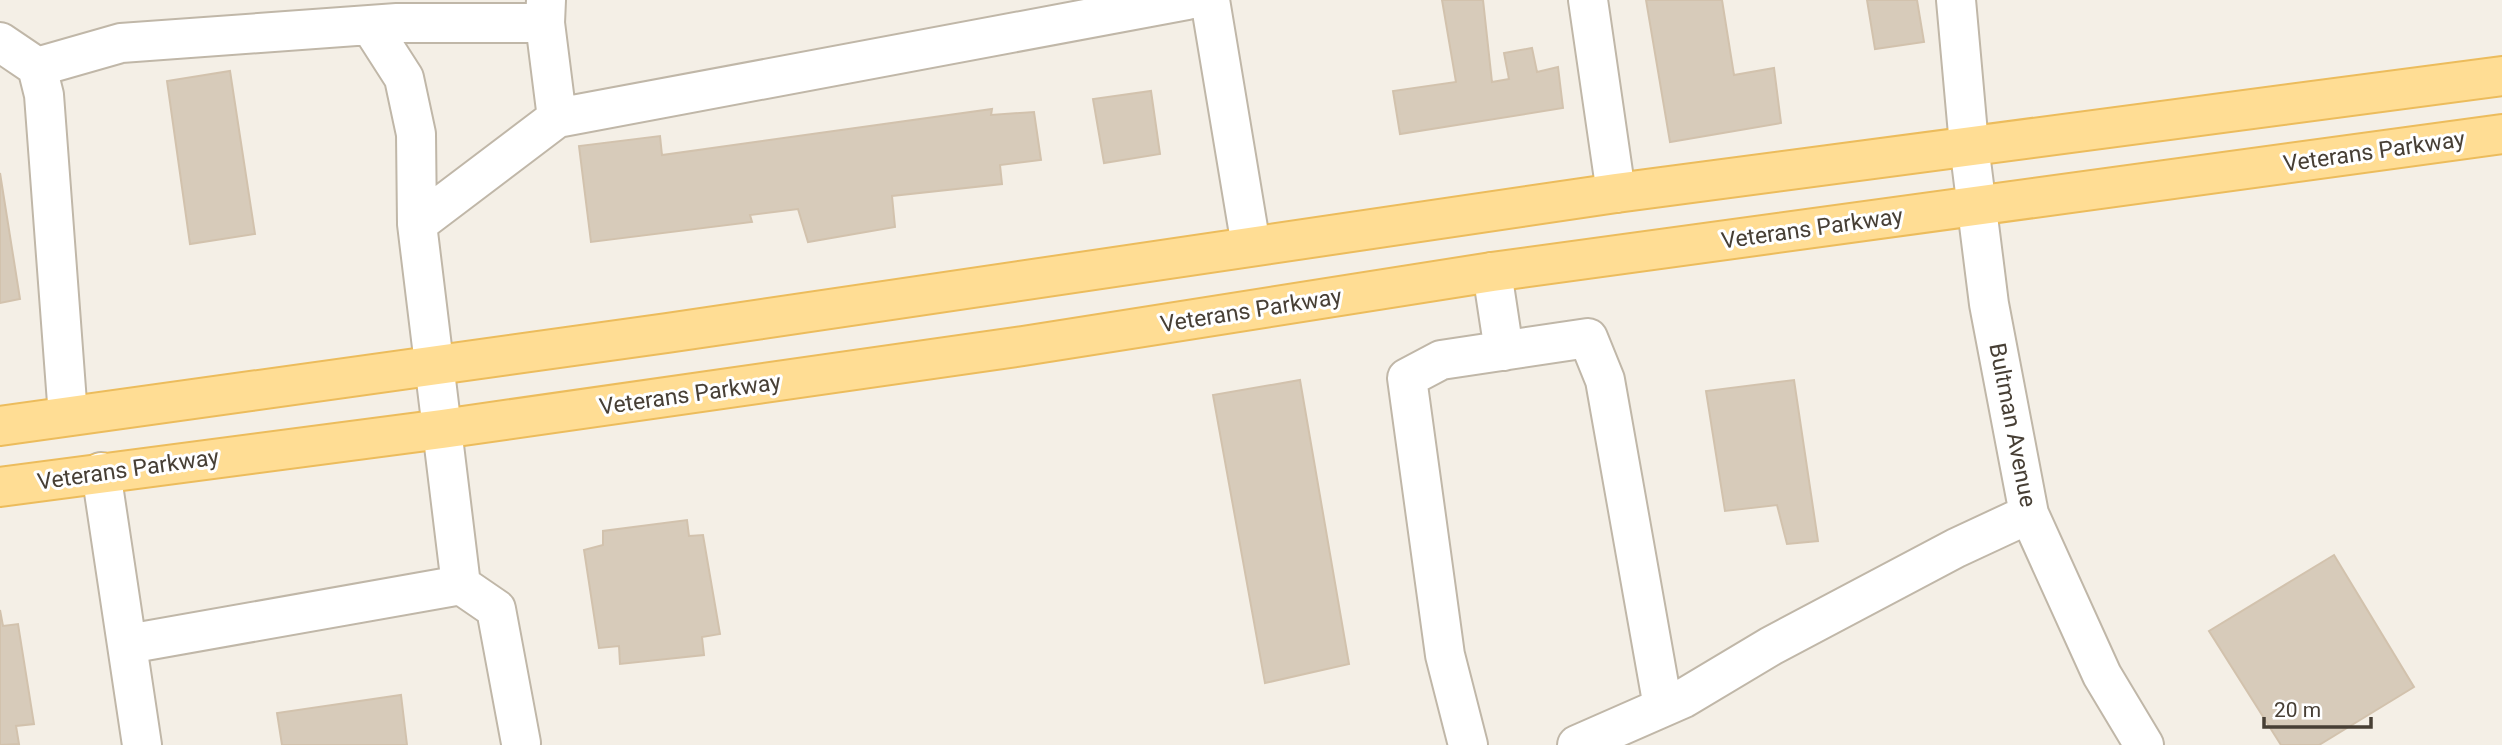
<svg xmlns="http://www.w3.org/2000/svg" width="2502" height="745" viewBox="0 0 2502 745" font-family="Roboto,sans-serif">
	<rect width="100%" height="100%" fill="#f4efe6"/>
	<path fill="#d7cbba" stroke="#d2c2ad" stroke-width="2" d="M1442,0H1483L1492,82L1509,79L1504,53L1532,48L1537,72L1558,67L1563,108L1400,134L1393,91L1456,82Z
		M1646,0H1722L1734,75L1774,68L1781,123L1670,142Z
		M1867,0H1917L1924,42L1875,49Z
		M230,71L255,234L190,244L167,81Z
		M1151,91L1160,154L1104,163L1093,99Z
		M992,109L991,115L1034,112L1041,160L1000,165L1002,184L892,196L895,227L808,242L798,209L750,215L752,222L591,242L579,146L660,136L662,155Z
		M0,173L20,299L0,303Z
		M1300,380L1349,664L1265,683L1213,395Z
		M1794,380L1818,541L1787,544L1777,505L1725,511L1706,391Z
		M687,520L689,536L703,535L720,634L702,637L704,655L620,664L619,646L599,648L584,550L603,545V531Z
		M2334,555L2414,687L2319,745H2281L2209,631Z
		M0,610L3,626L18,624L34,724L16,726L19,744L0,745Z
		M401,695L407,745H282L277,713Z"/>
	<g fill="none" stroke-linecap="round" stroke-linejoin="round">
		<g stroke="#c0b7a8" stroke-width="42">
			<path id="minor" d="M1210,0L1251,246
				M1588,0L1616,193
				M1956,0L1969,145L1989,304L2029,514L2102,675L2144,745
				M545,23L557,118L1187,0
				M370,25L404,78L416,134L417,224L461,585L496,609L521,743
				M0,42L37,67
				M417,224L557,118
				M1492,272L1504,351
				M68,416L44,95L37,67L121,43L397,23H545L546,0
				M101,472L142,745
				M128,644L461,585
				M1468,745L1445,655L1407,378L1441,360L1588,338L1605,380L1663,707
				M1577,745L1684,698L1771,646L1956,548L2029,514"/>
		</g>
		<g stroke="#ecbc5c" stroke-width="42">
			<path id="major" d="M0,426L667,333L1616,193L2502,76
				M0,487L442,429L1023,346L1492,272L2502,134"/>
		</g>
		<use href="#minor" stroke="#fff" stroke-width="38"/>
		<use href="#major" stroke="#ffdd94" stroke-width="38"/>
	</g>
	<g text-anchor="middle" stroke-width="6" stroke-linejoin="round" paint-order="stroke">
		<g font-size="23" fill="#473f35" stroke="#fff">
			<text transform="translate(2374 151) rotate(-8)" y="8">Veterans Parkway</text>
			<text transform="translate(1812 228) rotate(-8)" y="8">Veterans Parkway</text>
			<text transform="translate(1251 310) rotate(-9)" y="8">Veterans Parkway</text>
			<text transform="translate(690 394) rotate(-8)" y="8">Veterans Parkway</text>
			<text transform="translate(2013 425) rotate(79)" y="8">Bultman Avenue</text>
			<text transform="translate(128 469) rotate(-8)" y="8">Veterans Parkway</text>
		</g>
	</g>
	<path d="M2264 717v10h107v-10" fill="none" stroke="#473f35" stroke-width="3.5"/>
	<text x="2274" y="717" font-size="21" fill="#473f35" stroke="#ffffff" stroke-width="5" paint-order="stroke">20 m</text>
</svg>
